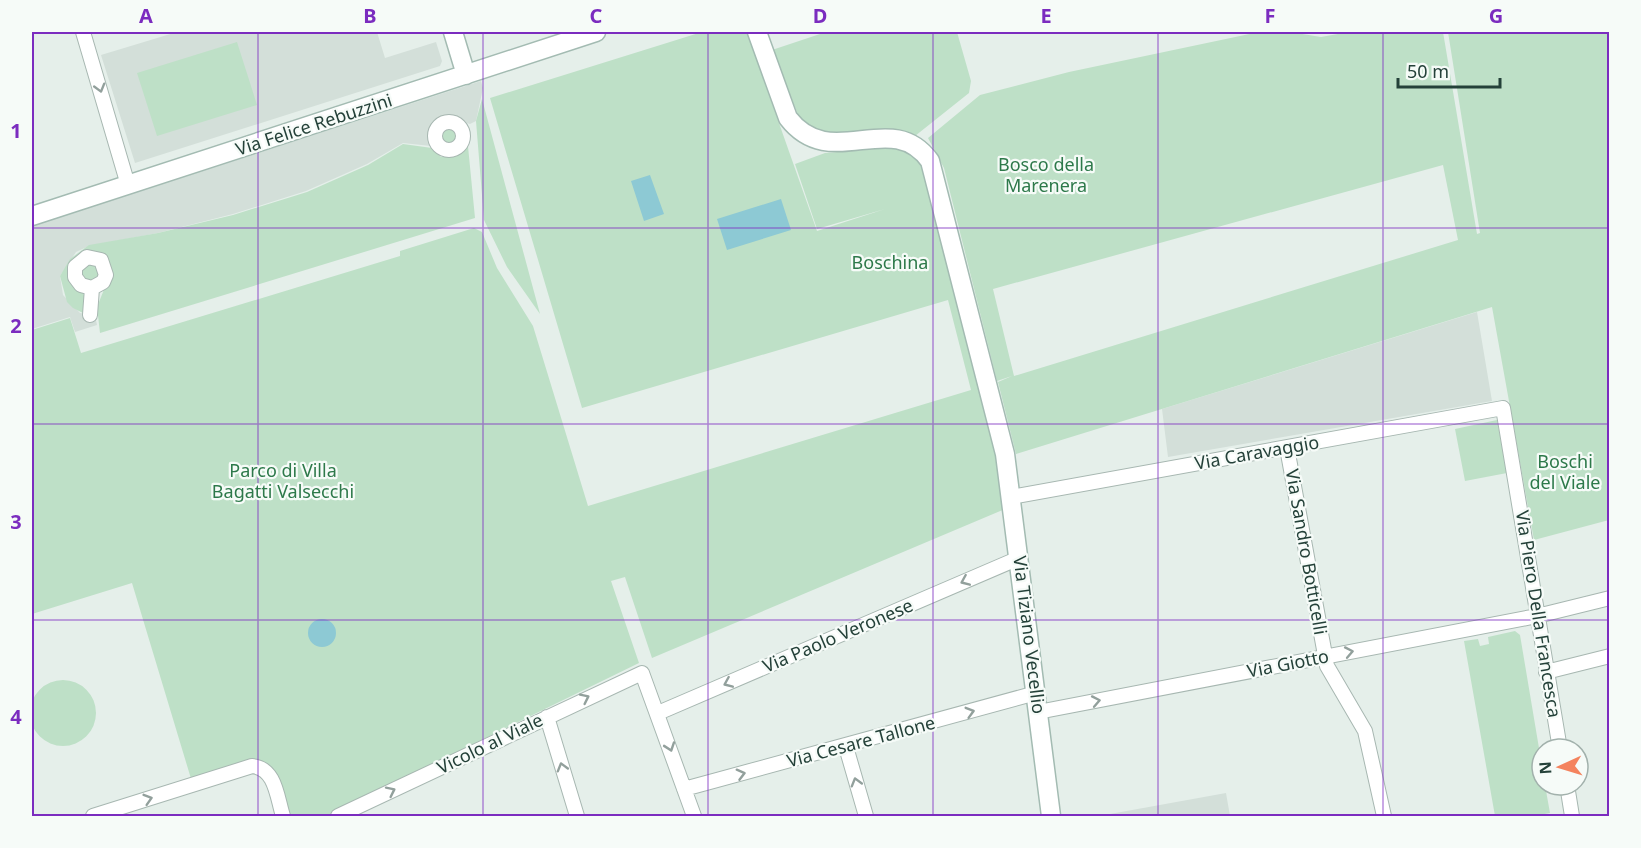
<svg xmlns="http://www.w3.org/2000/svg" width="1641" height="848" viewBox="0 0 1641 848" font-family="'Noto Sans',sans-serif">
	<rect width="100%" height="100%" fill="#e5efea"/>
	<path fill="#d3dfd9" d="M177,32H377L385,58L436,42L442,61L440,66L135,163L101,55Z
		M481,81L483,88L476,121L470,124L449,118L441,120L431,130V146L403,143L367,164L306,191L233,214L158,233L89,246L76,252L60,276L63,295L80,313L95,315L97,325L75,332L70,317L32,329V226Z
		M1477,312L1492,401L1168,457L1162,409Z
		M1226,793L1230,816H1099Z"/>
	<path fill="#bee0c7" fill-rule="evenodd" d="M702,32H747L817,231L885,209L817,229L795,164L825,153L899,147L910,151L922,164L1000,458L1005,509L652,658L625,577L611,581L639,663L326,816H288L270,768L192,782L132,583L32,614V330L70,318L81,353L400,256V251L474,228L482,232L497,268L533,326L588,506L971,390L948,300L582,408L490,98Z
		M826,32H957L971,81L969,93L915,136L901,132L835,137L801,122L772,50Z
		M1259,32H1290L1321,37L1349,32H1443L1477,234L1480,233L1448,32H1609V520L1534,540L1492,307L1016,454L998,382L1012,376L997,381L944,168L928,138L980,95L1069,72ZM1443,165L1458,240L1014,376L993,289Z
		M237,42L257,105L157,136L137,73Z
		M482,99L540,314L507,267L484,220L476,121Z
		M439 136a9 9 0 1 1 18 0a9 9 0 1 1-18 0Z
		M467,136L475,218L100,333L97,307L111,272L106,258L88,252L75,286L85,295L87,315L73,308L67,302L60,276L70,259L89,245L158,233L233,215L307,192L368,165L403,144L432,148L441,157L456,156L465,147Z
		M81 272a9 9 0 1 1 18 0a9 9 0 1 1-18 0Z
		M1497,420L1507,473L1465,481L1455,429Z
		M1515,631L1520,635L1542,766V785H1545L1550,813L1534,816H1495L1464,641L1478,639L1480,646L1489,644L1488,637Z
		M30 713a33 33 0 1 1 66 0a33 33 0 1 1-66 0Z"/>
	<path fill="#8dc9d4" d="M650,175L664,214L644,221L631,181Z
		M781,199L791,230L727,250L717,219Z
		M308 633a14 14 0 1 1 28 0a14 14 0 1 1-28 0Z"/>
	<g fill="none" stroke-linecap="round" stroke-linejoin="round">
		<g stroke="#a7b7b1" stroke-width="16">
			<path id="street" d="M83,32L128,185
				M435 136a14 14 0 1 1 28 0a14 14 0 1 1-28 0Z
				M90,315L92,288L103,282L106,275L101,260L87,257L75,267V277L81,285L92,288
				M1287,448L1327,666L1365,731L1384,816
				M1011,497L1503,408L1560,749
				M1546,672L1610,656
				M1038,712L1537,616L1610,598
				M658,713L1019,558
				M547,717L577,816
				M846,747L866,816
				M1567,785L1572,816
				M684,789L1036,693
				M93,816L252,766C276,768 277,798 283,816
				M338,816L642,673L694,816"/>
		</g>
		<g stroke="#a3bbb2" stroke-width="21">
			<path id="secondary" d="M453,32L466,75
				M757,32L788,118C831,174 891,107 930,161L1005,454L1051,816
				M32,216L596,32"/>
		</g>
		<use href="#street" stroke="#fff" stroke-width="14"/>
		<use href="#secondary" stroke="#fff" stroke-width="18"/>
	</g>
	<defs><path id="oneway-chevron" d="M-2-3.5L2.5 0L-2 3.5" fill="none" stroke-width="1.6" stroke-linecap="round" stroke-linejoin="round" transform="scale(1.5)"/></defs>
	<g stroke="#92a09c">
		<use href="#oneway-chevron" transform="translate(100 88) rotate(74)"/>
		<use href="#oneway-chevron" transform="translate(965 581) rotate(157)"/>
		<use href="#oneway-chevron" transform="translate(1349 652) rotate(-11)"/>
		<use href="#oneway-chevron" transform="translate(728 683) rotate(157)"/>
		<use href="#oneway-chevron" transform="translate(585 698) rotate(-26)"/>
		<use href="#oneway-chevron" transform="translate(1096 701) rotate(-11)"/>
		<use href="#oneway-chevron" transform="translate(970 712) rotate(-16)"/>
		<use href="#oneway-chevron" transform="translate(670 747) rotate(71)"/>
		<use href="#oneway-chevron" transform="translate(562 767) rotate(-106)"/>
		<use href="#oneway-chevron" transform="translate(741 774) rotate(-15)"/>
		<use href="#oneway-chevron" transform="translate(856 782) rotate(-106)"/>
		<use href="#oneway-chevron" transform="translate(391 791) rotate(-26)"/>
		<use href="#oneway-chevron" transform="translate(148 799) rotate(-17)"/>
	</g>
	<path fill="none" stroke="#7b2cbf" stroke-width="1.5" stroke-opacity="0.55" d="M258,32V816M483,32V816M708,32V816M933,32V816M1158,32V816M1383,32V816M32,228H1610M32,424H1610M32,620H1610"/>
	<g text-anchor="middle" stroke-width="4.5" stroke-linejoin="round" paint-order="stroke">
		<g font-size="18" fill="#244139" stroke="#f6fbf8">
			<text transform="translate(314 125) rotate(-18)" y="6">Via Felice Rebuzzini</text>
			<text transform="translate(1257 453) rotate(-10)" y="6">Via Caravaggio</text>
			<text transform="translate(1306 552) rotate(80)" y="6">Via Sandro Botticelli</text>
			<text transform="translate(1538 614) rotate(81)" y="6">Via Piero Della Francesca</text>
			<text transform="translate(1029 635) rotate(83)" y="6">Via Tiziano Vecellio</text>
			<text transform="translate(838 636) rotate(-23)" y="6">Via Paolo Veronese</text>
			<text transform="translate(1288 664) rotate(-11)" y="6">Via Giotto</text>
			<text transform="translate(861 742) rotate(-15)" y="6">Via Cesare Tallone</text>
			<text transform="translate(490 744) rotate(-26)" y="6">Vicolo al Viale</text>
		</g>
		<g font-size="18" fill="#2d794a" stroke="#f6fbf8">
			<text x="1046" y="171">Bosco della<tspan x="1046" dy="21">Marenera</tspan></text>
			<text x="890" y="269">Boschina</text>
			<text x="1565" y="468">Boschi<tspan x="1565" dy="21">del Viale</tspan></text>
			<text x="283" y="477">Parco di Villa<tspan x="283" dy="21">Bagatti Valsecchi</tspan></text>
		</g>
	</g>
	<rect width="1641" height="848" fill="none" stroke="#f6fbf8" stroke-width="66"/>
	<g transform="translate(1560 767) rotate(266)"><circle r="28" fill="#f6fbf8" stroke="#a2b1ac" stroke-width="1.5"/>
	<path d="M0-4.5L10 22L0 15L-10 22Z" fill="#f4835e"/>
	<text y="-9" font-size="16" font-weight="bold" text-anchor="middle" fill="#244139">N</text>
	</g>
	<path d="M1398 78v9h102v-9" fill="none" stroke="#244139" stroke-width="3"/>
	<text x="1407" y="78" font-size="18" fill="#244139" stroke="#f6fbf8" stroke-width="4.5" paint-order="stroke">50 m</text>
	<rect x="33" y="33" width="1575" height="782" fill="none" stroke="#7b2cbf" stroke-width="2"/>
	<g font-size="20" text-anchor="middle" font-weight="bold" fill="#7b2cbf">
		<text x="146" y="23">A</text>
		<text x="370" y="23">B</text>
		<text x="596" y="23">C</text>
		<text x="820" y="23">D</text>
		<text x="1046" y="23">E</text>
		<text x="1270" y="23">F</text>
		<text x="1496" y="23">G</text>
		<text x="16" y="138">1</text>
		<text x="16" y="333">2</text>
		<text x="16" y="529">3</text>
		<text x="16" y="724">4</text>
	</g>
</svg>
